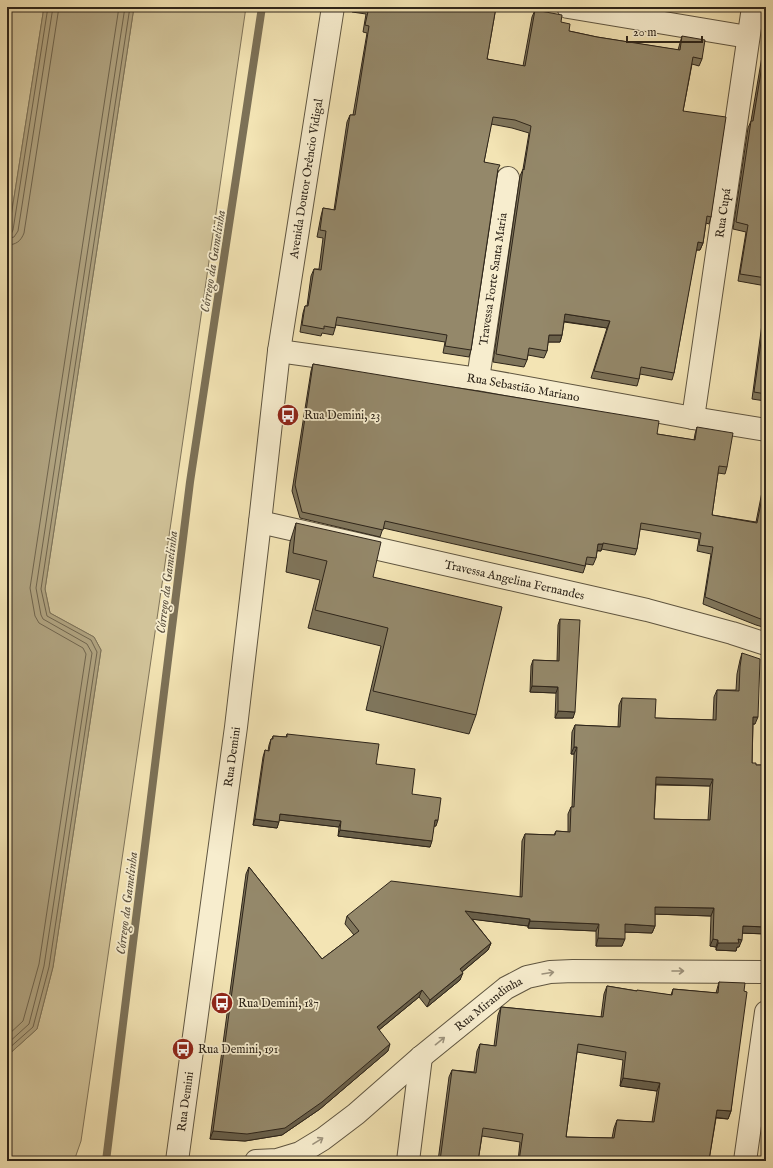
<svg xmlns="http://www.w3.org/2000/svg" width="773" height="1168" viewBox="0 0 773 1168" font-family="'IM FELL English',serif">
	<rect width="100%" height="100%" fill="#f3e4b4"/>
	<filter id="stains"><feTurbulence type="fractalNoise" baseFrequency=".005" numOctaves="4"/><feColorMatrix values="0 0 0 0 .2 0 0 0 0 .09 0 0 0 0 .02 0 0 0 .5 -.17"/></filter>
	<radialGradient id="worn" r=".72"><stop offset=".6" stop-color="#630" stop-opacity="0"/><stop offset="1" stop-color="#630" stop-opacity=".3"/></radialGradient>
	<path fill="#d2c49a" stroke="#80745a" d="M7,7H44L7,242Z
		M134,7H246L81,1141L74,1161H7V1056L37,1029L53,967L101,650L94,637L50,613L45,589Z"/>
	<path fill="#b0a380" stroke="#7c7157" d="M44,7H134L45,589L50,613L94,637L101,650L53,967L37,1029L7,1056V242Z"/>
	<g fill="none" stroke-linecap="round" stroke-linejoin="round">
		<path stroke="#6f644d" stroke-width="1" d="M7,234H11L13,230L48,7
			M7,239L14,237L18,231L53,7
			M7,245C16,245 21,241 24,233L59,7
			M7,1036L23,1021L39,964L86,654L83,648L39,623L35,616L30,588L119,7
			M7,1044L29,1024L44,966L92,653L87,644L43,619L41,615L36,588L125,7
			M7,1050L33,1027L49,967L97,652L91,640L47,616L41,589L130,7"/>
		<path stroke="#7c7157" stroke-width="8" d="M106,1161L190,482L262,7"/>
		<g stroke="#5f5540" stroke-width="24">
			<g id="minor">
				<path d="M568,7L748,37"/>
				<path id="s1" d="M279,351L478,379L693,418L766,430"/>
				<path id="s2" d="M478,379L508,178"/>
				<path id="s3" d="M693,418L753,7"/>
				<path id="s4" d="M260,522L647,610L732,633L766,644"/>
				<path id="s5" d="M177,1161L236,727L260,522L279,351L333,7"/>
				<path id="s6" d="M256,1161L277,1160L300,1153L323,1139L356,1114L421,1057L506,988L527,977L550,972L573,971L766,972"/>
				<path d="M408,1161L421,1057"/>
				<path d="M745,1161L766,1012"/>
			</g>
		</g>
		<use href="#minor" stroke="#f7edce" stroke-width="22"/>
	</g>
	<path fill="#7f755b" stroke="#2e251a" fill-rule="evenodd" d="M353,7H496L487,59L523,66L532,17L535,10L561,22L569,31L597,37L678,50L682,36L702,59L699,66L692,64L683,111L711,217L709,224L706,223L703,243L700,250H696L674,373L672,380L640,374L639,379L637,386L591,378L607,328L564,322L562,335L560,342H548L547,351L544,358L528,355L527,360L524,367L493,362L520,176L523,169L529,133L512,128L491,124L484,162L498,170L471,350L469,357L443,353L445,342L336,325L333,335L322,333L321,336L300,332L303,313L305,306H307L311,276L314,269H319L323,238L317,237L321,216L323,208L334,210L347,122L350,115H353L367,33L363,32L366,14L352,12Z
		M699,7H708V8Z
		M766,33V286L738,281L746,232L733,229L748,128L751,121Z
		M766,294V407L764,406L765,401L752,399Z
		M313,364L657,434L694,440L695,434L697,427L727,467L725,474L718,473L712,515L756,522L766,472V628L756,625L703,604L711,554L697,551L699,539L640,529L637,549L635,555L601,549V551H597L596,558L593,565L586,564L583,573L383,528L380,537L300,518L292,491L311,371Z
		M296,523L373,577L476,715L469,734L366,710L381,646L308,628L320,580L286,572L290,542Z
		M560,619L573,718H555L556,693L530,692L531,666L533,660L557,661L558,625Z
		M742,653L755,724H753L752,763L756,765H766V934L742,933L739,947H737L736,951L716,950V947L710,946L711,916L655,914V926L652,933L625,932L622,946H596V931L528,928V926L472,919L491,943L488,950L462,972L460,980L427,1007L419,997L379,1030L388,1051L320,1109L282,1135L245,1141L210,1139L246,874L249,867L322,959L354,935L345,924L347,916L520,897L522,841L525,834L554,835L556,831L568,832V814L571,807H572L574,754H571L572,732L575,725L618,727L619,705L622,698L655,718L713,720L714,697L717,690H736L737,674L740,660ZM656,785L710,786L708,820L654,819Z
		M287,734L376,764L412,794L436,826H434L430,847L338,836L339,827L279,820L277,828L253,825L263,757L265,750L268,751L269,745L271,739H272L273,736L286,737Z
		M719,982L744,991L731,1111L728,1119L716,1118L709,1160L720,1161H518L520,1142L482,1136L478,1161H438L449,1077L452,1070L474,1072L477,1051L480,1044L494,1046L498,1015L501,1007L601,1017L604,994L607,986L637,991L671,995L673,989L716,993ZM577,1052L623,1060L620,1086L657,1091L652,1122L617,1120L614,1128L612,1138L566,1137Z
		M766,1130V1161H762Z"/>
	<path fill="#685f4a" stroke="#2e251a" d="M698,242L703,243L700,250H695Z
		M565,314L610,321L607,328L562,321Z
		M549,335H562L560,342H547Z
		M598,544H603L601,551L596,550Z
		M532,686L558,687L556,693L530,692Z
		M558,711L575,712L573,718H555Z
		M753,717H758L755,724H751Z
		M574,747H577L574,754H571Z
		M656,777L713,779L710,786L653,784Z
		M280,814L341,821L339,827L278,820Z
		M255,819L279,822L277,828L253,825Z
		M435,820H438L436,826H432Z
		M340,830L432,841L430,847L338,836Z
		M655,907L714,908L711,916L653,914Z
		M465,911L530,919L528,926L462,918Z
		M530,921L599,924L596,931L528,928Z
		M625,924L655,926L652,933L623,932Z
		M743,926L766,927V934L740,933Z
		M598,938L625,939L622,946H596Z
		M713,939L718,940L716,947L710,946Z
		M738,939L742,940L739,947H737L736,951L716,950L718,943Z
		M491,943L488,950L457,976L460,969Z
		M463,973L460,980L427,1007L430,1000Z
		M422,990L419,997L374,1034L377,1027Z
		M390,1044L388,1051L320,1109L282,1135L245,1141L210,1139L213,1131Z
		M623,1078L660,1083L657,1091L620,1086Z
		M717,1110L731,1111L728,1119L714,1117Z"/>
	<path fill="#94886a" stroke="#2e251a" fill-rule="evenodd" d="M366,7H496L487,59L525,66L535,10L562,15L561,22L570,24L569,31L597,37L680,50L682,36L705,40L702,59L693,57L683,111L726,117L711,217L707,216L703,243L698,242L674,373L641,367L639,379L594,371L610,321L565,314L562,335H549L547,351L529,348L527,360L496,354L523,169L524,170L531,126L515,120L493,117L484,162L500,165L498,169L471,350L445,346L447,335L337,317L335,328L324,326V329L302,325L305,306H308L314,269L321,270L326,231L320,230L323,208L335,210L350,115H355L369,26L365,25L369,7Z
		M766,41V278L740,274L748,225L736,222L751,121H753Z
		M766,306V394L754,392Z
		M313,364L659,421L657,434L695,440L697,427L733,433L727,467L719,466L712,515L757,523L766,478V621L758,618L705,597L713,547L699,545L701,533L641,523L637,549L603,543V544H598L596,558L587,557L585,566L385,521L383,530L302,512L295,485Z
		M296,523L381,542L373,577L502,607L476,715L373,691L388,628L315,610L327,561L293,553Z
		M560,619L580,620L575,712L558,711V687L532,686L533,660L559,661Z
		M742,653L760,659L758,717H753L752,763H756V765H766V927L743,926L742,940L738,939L739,943H718V940L713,939L714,908L655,907V926L625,924V939L598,938L599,924L530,921V919L465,911L491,943L460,969L463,973L430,1000L422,990L377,1027L390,1044L322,1102L285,1128L247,1134L213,1131L249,867L322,959L359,931L347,916L391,881L522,897L525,834L555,835L556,831L570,832L571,807H574L577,747H574L575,725L620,727L622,698L656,699L655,718L716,720L717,690L739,691L740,667ZM656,777L713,779L710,820L654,819Z
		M287,734L379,744L376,764L415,769L412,794L441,798L438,820H435L432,841L340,830L341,821L280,814L279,822L255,819L265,750L269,751L271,739H273V736L287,737Z
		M719,982L745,983L744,991L747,992L731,1111L717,1110L709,1160L720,1161H519L523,1134L483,1128L478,1161H440L452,1070L476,1073L480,1044L496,1046L501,1007L603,1017L607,986L637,991V990L672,995L673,989L718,993ZM578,1044L626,1052L623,1078L660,1083L654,1122L617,1120L614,1138L566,1137Z
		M766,1143V1161H764Z
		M384,1157L383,1161H345Z"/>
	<defs><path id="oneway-shaft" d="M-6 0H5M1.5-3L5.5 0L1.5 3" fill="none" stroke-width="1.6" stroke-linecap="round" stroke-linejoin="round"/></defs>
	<g stroke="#9d937d">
		<use href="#oneway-shaft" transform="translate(678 971)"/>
		<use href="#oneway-shaft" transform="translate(548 973) rotate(-9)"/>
		<use href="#oneway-shaft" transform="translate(440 1041) rotate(-39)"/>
		<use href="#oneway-shaft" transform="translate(318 1141) rotate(-32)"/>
	</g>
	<defs>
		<g id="bus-disc" transform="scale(1.15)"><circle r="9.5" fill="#8f2418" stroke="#f7edce"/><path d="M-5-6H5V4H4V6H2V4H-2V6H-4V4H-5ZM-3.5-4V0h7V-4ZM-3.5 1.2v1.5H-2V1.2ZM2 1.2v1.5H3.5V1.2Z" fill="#fff"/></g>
	</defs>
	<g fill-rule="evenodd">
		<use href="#bus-disc" x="288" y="415"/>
		<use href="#bus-disc" x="222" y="1003"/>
		<use href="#bus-disc" x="183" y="1049"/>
	</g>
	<g text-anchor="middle" stroke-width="3.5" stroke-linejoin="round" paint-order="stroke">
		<g font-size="12" fill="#2e251a" stroke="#f7edce">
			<text dy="4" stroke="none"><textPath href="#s5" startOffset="991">Avenida Doutor Orêncio Vidigal</textPath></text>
			<text dy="4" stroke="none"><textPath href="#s3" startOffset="207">Rua Cupá</textPath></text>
			<text dy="4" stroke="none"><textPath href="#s2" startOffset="101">Travessa Forte Santa Maria</textPath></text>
			<text dy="4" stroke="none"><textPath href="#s1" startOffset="247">Rua Sebastião Mariano</textPath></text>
			<text dy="4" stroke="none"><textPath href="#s4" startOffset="261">Travessa Angelina Fernandes</textPath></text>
			<text dy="4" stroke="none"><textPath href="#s5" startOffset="408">Rua Demini</textPath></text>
			<text dy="4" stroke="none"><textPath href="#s6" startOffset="286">Rua Mirandinha</textPath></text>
			<text dy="4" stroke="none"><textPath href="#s5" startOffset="60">Rua Demini</textPath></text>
		</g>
		<g font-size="12" fill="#2e251a" stroke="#f7edce" text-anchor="start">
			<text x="304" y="419">Rua Demini, 23</text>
			<text x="238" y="1007">Rua Demini, 187</text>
			<text x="198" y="1053">Rua Demini, 191</text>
		</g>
		<g font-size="13" font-style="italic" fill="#5c513e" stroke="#f7edce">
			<text transform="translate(212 261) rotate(-81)" y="5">Córrego da Gamelinha</text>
			<text transform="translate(166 582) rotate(-83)" y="5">Córrego da Gamelinha</text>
			<text transform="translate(126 903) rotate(-83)" y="5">Córrego da Gamelinha</text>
		</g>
	</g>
	<rect width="773" height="1168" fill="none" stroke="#f3e4b4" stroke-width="24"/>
	<rect x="8" y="8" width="757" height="1152" fill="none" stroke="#2e251a" stroke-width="2"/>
	<rect x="12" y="12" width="749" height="1144" fill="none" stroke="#2e251a"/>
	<path d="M627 36v6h75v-6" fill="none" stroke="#2e251a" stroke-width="2"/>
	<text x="633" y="36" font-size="12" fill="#2e251a" stroke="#f7edce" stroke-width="3" paint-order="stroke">20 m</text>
	<rect width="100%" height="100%" filter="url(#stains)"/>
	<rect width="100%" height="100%" fill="url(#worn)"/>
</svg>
